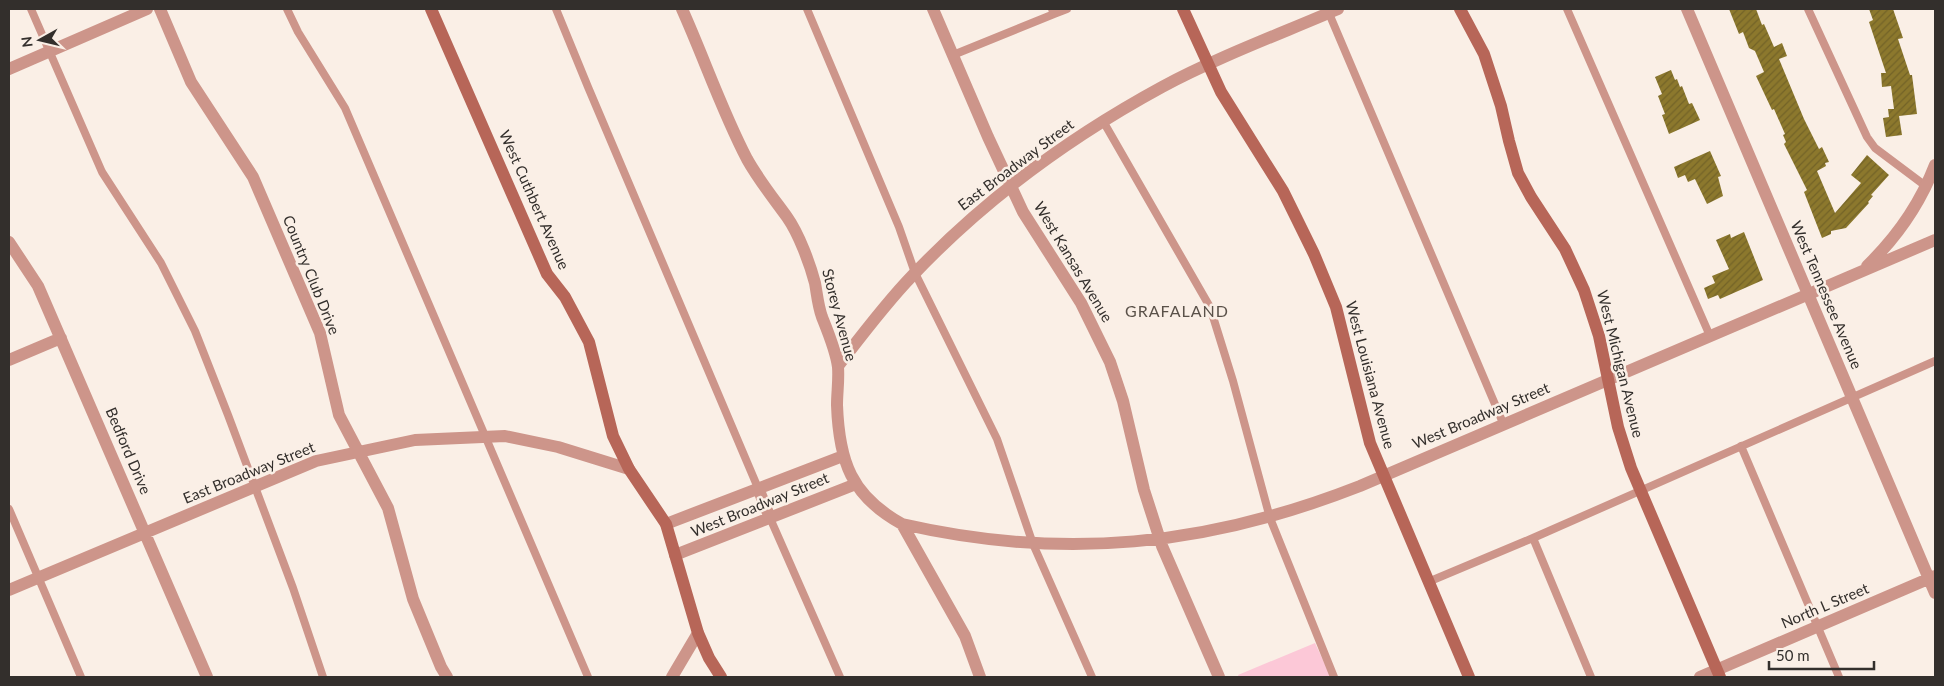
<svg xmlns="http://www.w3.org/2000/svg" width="1944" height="686" viewBox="0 0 1944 686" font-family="Lato,sans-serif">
	<defs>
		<pattern id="building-hatch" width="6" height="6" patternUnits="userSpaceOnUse" patternTransform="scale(1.25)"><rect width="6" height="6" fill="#8c782d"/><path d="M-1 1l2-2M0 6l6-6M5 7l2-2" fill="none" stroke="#736327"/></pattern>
	</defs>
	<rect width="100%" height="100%" fill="#faefe6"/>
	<path fill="#fcc8d7" d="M1315,643L1331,677H1239L1238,675Z"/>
	<path fill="url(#building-hatch)" d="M1729,9H1756L1762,25L1764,24L1774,47L1782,43L1787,56L1779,59L1804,119L1819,149L1822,147L1829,162L1825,163L1826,166L1817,171L1835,213L1861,183L1851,175L1867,155L1889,175L1871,195L1873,196L1868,202L1869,203L1846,228L1831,231V234L1822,238L1804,192L1807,190L1784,144L1786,142L1783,135L1785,134L1774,109L1772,110L1756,76L1764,72L1755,51L1749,48L1743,32L1739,34Z
		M1869,9H1893L1903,38L1898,39L1910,75H1912L1917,114L1899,116L1902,135L1886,137L1883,118L1889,117L1888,109H1894L1891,86L1882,87L1881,73H1886L1869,22L1873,20Z
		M1671,70L1675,80L1677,79L1680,87L1682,86L1689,104L1692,103L1700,120L1669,134L1662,115L1665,114L1658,96L1662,94L1655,77Z
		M1710,151L1721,176L1718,177L1723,196L1707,204L1695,179L1688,182L1685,175L1678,178L1674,167Z
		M1744,232L1763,280L1720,299L1718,295L1708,299L1704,288L1715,283L1712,276L1729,269L1716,240L1730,234L1731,238Z"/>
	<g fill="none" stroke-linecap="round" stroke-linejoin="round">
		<path stroke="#cd958a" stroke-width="8" d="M31,9L102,172L161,263L195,331L228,415L293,588L323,677
			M287,9L298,32L345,108L588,677
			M556,9L588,87L758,488
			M807,9L899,227L915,273L997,439L1033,544L1092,677
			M1567,9L1710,336
			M1808,9L1867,137L1875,148L1927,187
			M1328,11L1503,423
			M1054,14L1067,9
			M953,55L1054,14L1052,9
			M1103,121L1210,307L1233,381L1270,518L1334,677
			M1741,446L1839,677
			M9,509L81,677
			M770,518L840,677
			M1533,538L1935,361
			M1428,582L1533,538L1591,677"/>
		<path stroke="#cd958a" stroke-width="12" d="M160,9L191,82L253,177L320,333L339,415L388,508L413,599L441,667L447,677
			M682,9C704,58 722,111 747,159C758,179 774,199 787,217C799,234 810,264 815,283C817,294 818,306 822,317C828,332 836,351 838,367C839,380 837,393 837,405C839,461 851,496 902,524L965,636L980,677
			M933,9L988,137L1023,212L1081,303L1110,362L1123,401L1144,490L1162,546L1219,677
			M1687,9L1935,593
			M9,69L147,9
			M9,242L38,286L207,677
			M1867,266C1897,237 1920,204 1935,165
			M9,360L61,338
			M838,366C862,335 885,304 912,276C984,200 1070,137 1162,87C1218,57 1280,34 1338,9
			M758,488L770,518
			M666,524L843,456
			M902,524C1063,561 1207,546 1360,486L1935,240
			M675,555L856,484
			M9,590L316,461L415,440L505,436L558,447L629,469
			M672,677L698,633
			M1700,677L1935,576"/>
		<path stroke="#b76658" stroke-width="12" d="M431,9L547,274L565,297L589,342L613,436L629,469L666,524L698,633L709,658L721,677
			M1183,9L1221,92L1283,191L1314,254L1336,307L1370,443L1469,677
			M1460,9L1484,54L1501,106L1509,141L1518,173L1531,197L1565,249L1584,290L1599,336L1618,427L1631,468L1720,677"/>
	</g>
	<g text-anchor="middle" stroke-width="5" stroke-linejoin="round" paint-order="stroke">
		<g font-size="15" fill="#332f2c" stroke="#faefe6">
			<text transform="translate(1016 165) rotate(-37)" y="5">East Broadway Street</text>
			<text transform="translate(534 200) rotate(66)" y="5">West Cuthbert Avenue</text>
			<text transform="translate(1073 262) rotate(59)" y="5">West Kansas Avenue</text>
			<text transform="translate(311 275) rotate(68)" y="5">Country Club Drive</text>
			<text transform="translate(1826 295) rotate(67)" y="5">West Tennessee Avenue</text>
			<text transform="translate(839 315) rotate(75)" y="5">Storey Avenue</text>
			<text transform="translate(1620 364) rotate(76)" y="5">West Michigan Avenue</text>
			<text transform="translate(1370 375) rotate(75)" y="5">West Louisiana Avenue</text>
			<text transform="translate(1481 416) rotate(-23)" y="5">West Broadway Street</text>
			<text transform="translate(128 451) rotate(67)" y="5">Bedford Drive</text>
			<text transform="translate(249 473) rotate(-22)" y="5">East Broadway Street</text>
			<text transform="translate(760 505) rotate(-22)" y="5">West Broadway Street</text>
			<text transform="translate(1825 606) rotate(-23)" y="5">North L Street</text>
		</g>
		<g font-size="16" letter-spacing="1" fill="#5a5149" stroke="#faefe6">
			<text x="1177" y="317">GRAFALAND</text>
		</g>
	</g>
	<rect width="1944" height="686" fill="none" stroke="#332f2c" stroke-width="20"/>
	<g transform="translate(40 40) rotate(262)" stroke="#faefe6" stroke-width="4" paint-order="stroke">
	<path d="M0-4L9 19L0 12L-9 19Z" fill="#332f2c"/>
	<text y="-8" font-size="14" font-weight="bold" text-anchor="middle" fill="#332f2c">N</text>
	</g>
	<path d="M1769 661v8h105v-8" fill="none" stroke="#332f2c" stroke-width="2.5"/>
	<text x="1776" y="661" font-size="15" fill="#332f2c" stroke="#faefe6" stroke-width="4" paint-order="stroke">50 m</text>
</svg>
